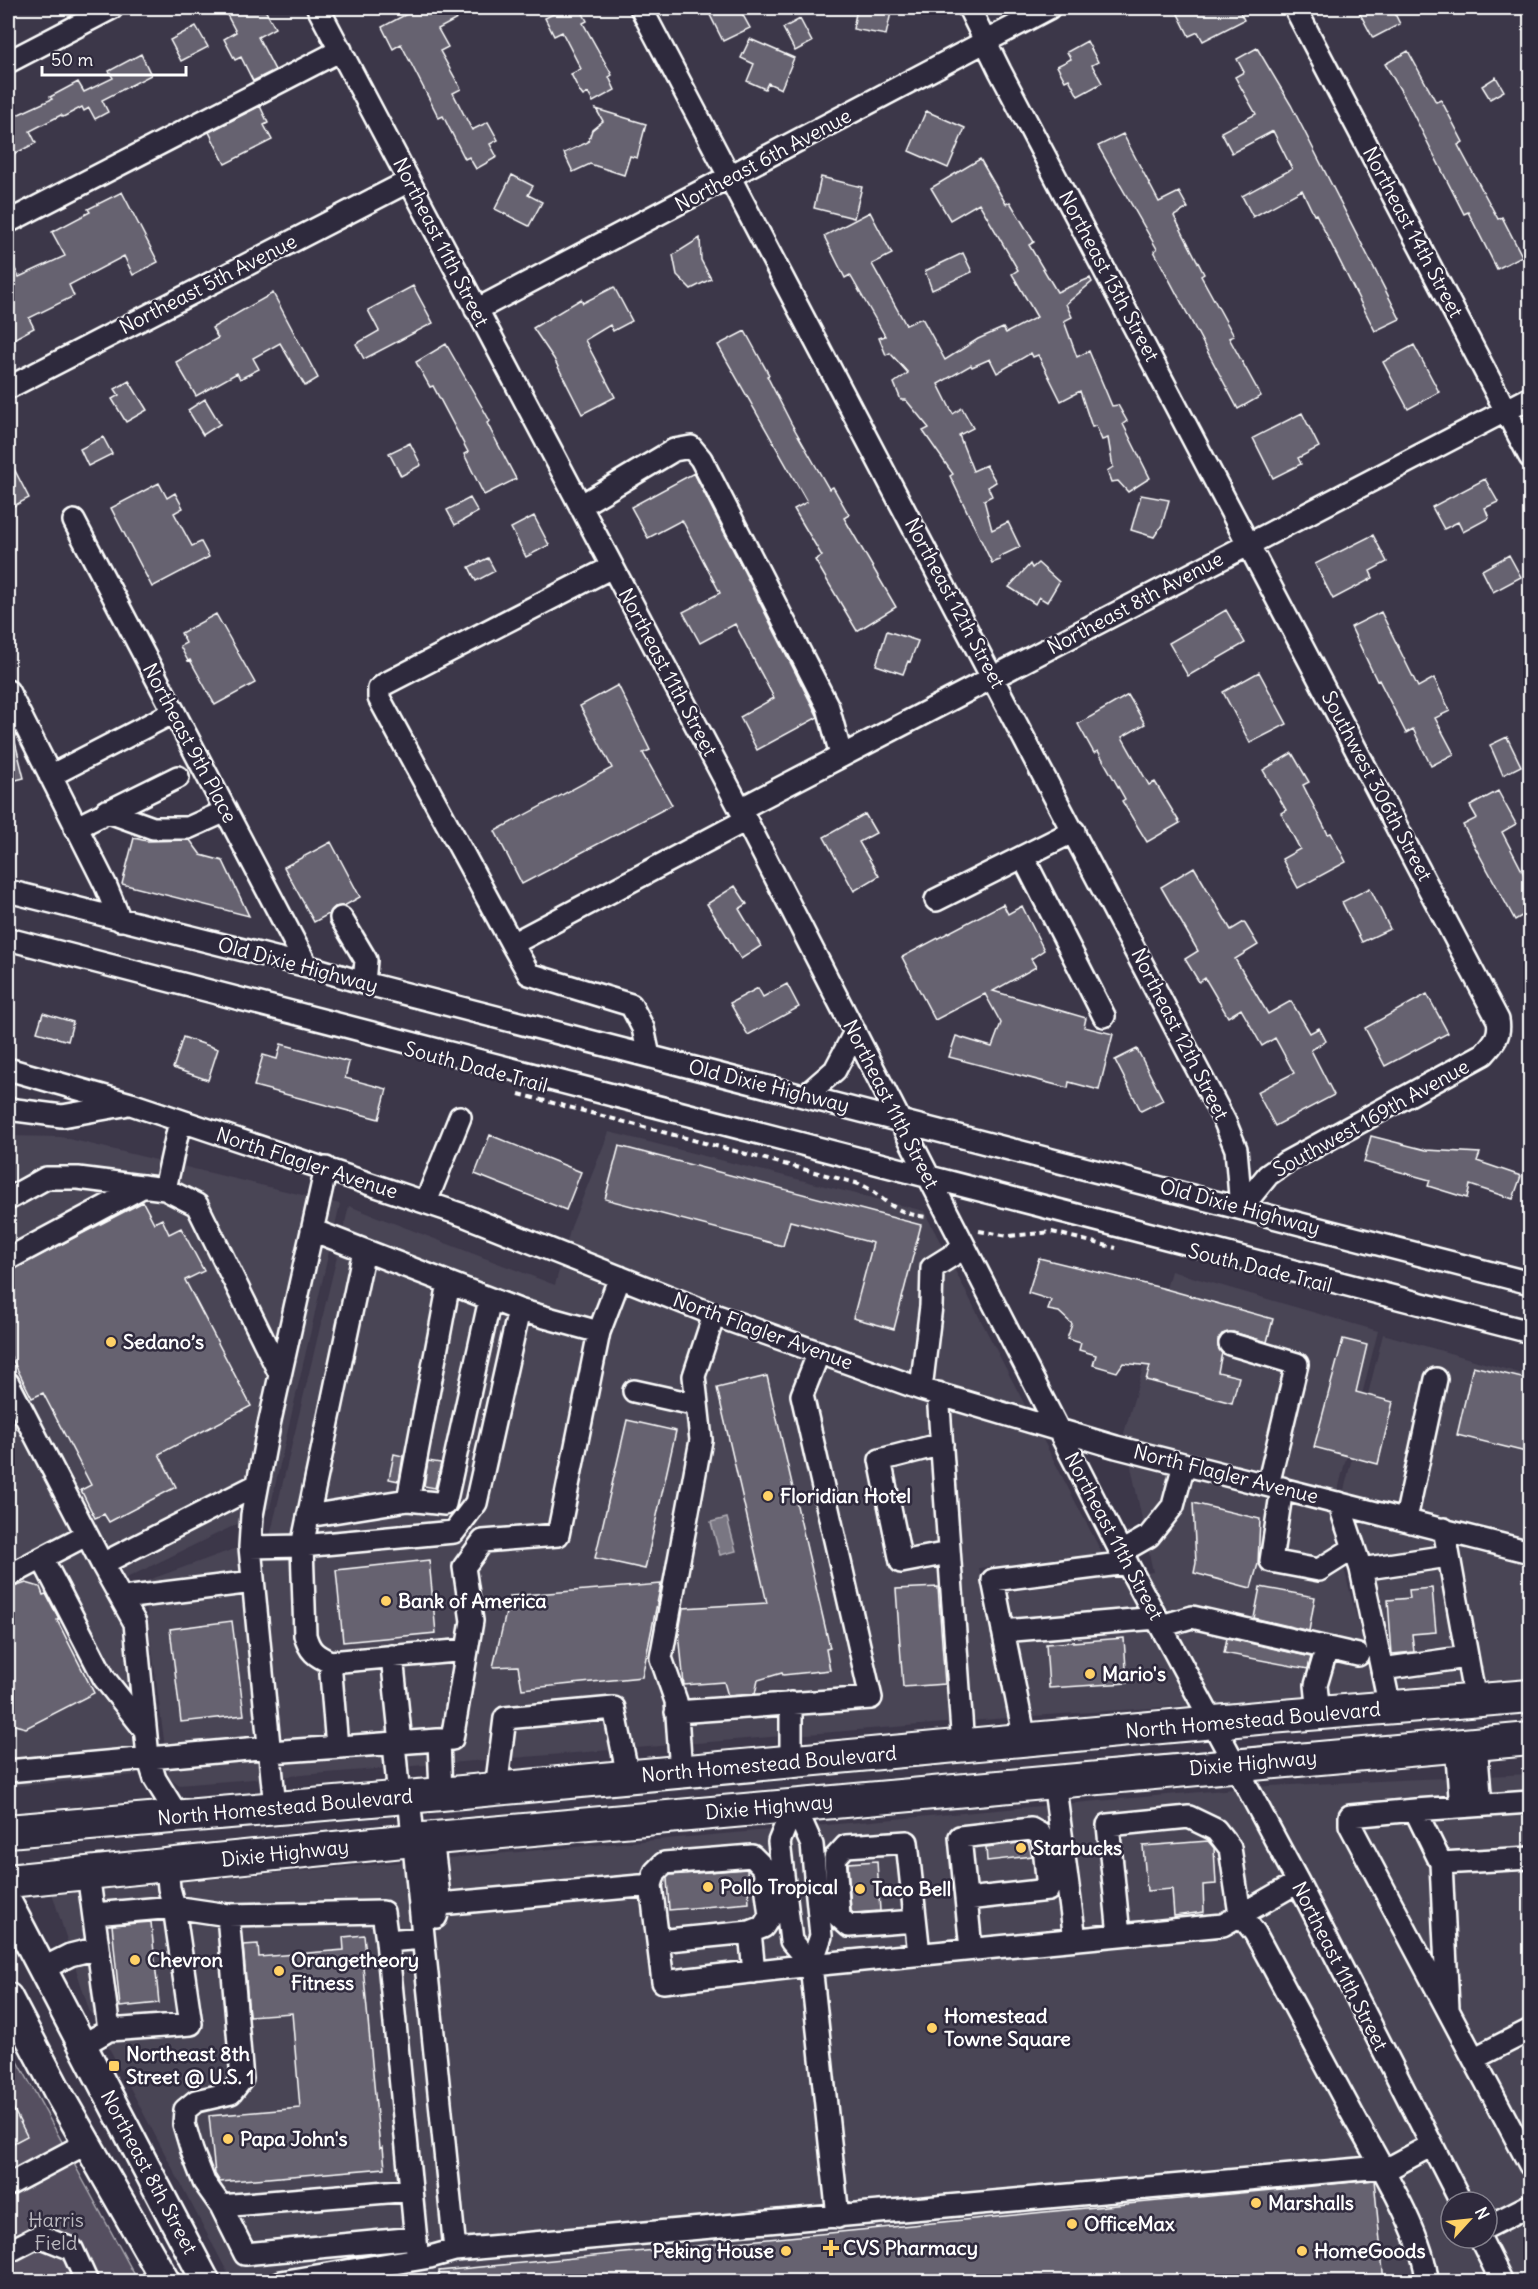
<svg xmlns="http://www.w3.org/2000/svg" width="1538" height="2289" viewBox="0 0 1538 2289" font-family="Delius,sans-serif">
	<rect width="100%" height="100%" fill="#3c3749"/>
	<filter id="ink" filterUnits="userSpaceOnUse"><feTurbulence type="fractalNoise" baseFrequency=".0167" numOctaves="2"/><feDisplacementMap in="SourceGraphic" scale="12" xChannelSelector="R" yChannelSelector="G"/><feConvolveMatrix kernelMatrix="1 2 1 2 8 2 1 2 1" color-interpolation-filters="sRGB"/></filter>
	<g filter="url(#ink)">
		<path fill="#494455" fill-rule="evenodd" d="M609,1132L924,1211L1102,1553L979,1568L1007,1718L178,1785L169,1778L143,1582L270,1536L349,1206L555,1285L571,1227Z
			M8,1136L61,1137L340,1204L270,1508L102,1590L122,1626L136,1775L8,1787Z
			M1171,1271L1378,1331L1331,1518L1376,1693L1032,1716L1008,1592L1153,1572L1124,1433Z
			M1383,1334L1530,1376V1679L1380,1694L1337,1518Z
			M1530,1774V2281H232L89,2010L52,1893L1269,1786ZM1451,2202H1487V2238H1451Z"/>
		<path fill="#555060" stroke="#aaa8b0" stroke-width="1.5" d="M8,2043L138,2281H8Z"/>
		<path fill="#797682" stroke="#afadb4" stroke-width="1.5" d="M727,1518L736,1551L720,1555L711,1522Z"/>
		<path fill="#666270" stroke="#fff" stroke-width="1.5" d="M242,8H264L275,28L258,37L275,70L253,81L241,57L235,60L224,39L236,32L227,15Z
			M418,8H451L457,19L438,29L448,47L440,51L461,89L453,93L472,130L488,122L498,140L490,144L497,157L476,169L469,157L465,159L443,116L439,118L401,44L393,49L382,27Z
			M566,8H580L587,21L583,23L612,75L609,77L615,90L593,102L588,93L583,96L580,92L571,74L581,69L562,32L554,36L545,18Z
			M719,8H739L750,28L723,41L709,13Z
			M857,8H892L886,35L853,29Z
			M1175,8H1238L1244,20L1203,41L1198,32L1189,36Z
			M1357,8H1392L1400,24L1373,38Z
			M800,19L812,42L795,51L783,28Z
			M196,26L208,47L181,61L170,40Z
			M750,39L794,58L781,89L768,83L765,89L747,81L754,64L741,58Z
			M1087,41L1098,62L1092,65L1102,83L1078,96L1069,79L1065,81L1057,66L1071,59L1067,52Z
			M1257,48L1291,105L1400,319L1375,331L1316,214L1314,215L1302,190L1253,217L1242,196L1292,169L1273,131L1232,153L1221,132L1256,114L1235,77L1244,72L1237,59Z
			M1408,51L1436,102L1441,100L1463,142L1458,145L1498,219L1502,217L1522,256L1497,269L1468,212L1464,214L1404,96L1385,64Z
			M141,54L151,75L102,100L108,112L95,119L89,108L84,111L82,107L63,117L61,115L30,131L36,143L8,157V119L52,99L50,97L78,82L84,92L113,78L109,71Z
			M1496,77L1504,91L1490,99L1482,86Z
			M260,106L268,123L264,125L272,140L225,164L209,132Z
			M596,109L646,124L637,158L630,156L624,175L590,164L573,172L564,153L588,142L592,130L603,121Z
			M926,111L965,128L948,168L909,151Z
			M1123,134L1159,202L1179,192L1188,208L1174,216L1204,274L1201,276L1234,336L1229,338L1261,396L1238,409L1154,251L1157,249L1098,146Z
			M980,159L1006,204L1010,202L1034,242L1029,245L1057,292L1090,278L1092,282L1066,304L1072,317L1064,321L1077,357L1089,351L1112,406L1118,405L1127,421L1123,424L1150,478L1128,492L1118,481L1111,482L1107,471L1113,467L1108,438L1102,440L1096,426L1092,427L1080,391L1061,401L1038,355L1033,357L1031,353L997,373L990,359L972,367L971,365L938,384L953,414L962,408L973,428L959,435L973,471L986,465L996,482L988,487L992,496L984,500L992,530L1008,522L1020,547L999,557L1000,560L992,563L950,476L953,474L923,431L929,428L906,400H901L894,383L908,373L890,353L886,355L879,338L885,336L850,275L845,278L824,236L870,212L892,254L872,264L906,325L922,318L945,360L978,339L1003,328L1006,333L1037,317L1012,274L1018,270L979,203L950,220L931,188Z
			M512,175L533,186L528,195L542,202L529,226L495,209Z
			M821,177L862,187L854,218L814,208Z
			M122,192L158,262L133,275L124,256L69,285L74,296L29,318L34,328L8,342V255L19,277L65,256L52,232L90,212L88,209Z
			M700,238L701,260L711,279L691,289L677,275L673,255Z
			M963,253L972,272L932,290L925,271Z
			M413,286L433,323L364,359L356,344L379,331L368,310Z
			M614,287L632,321L613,331L610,325L585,340L615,397L582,414L554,359L533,328L581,299L583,303Z
			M273,293L318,378L305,386L280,343L253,358L259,369L240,379L237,373L196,396L176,362L218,338L212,328Z
			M745,331L769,375L767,376L791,423L829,489L833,487L849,515L844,518L896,607L857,631L815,560L822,556L794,509L807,502L718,345Z
			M446,344L490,421L487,423L516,479L484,495L464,454L468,452L433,386L430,387L416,362Z
			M1414,345L1439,392L1408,409L1383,362Z
			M129,381L147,410L126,422L112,399L119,395L115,389Z
			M205,399L220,424L203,435L188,410Z
			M1302,413L1319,447L1298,458L1301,464L1273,478L1253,438Z
			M103,437L112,454L88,466L80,449Z
			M410,443L421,465L401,476L389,453Z
			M8,457L29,498L8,509Z
			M694,473L818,717L757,750L740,717L774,698L735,624L700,643L683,612L720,593L682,520L648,538L631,507Z
			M1485,479L1498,502L1485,508L1489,518L1463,532L1458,522L1444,529L1432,507Z
			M159,483L167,498L175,493L183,508L174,513L192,546L201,542L209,557L152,587L111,508Z
			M1141,495L1169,500L1162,525L1154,537L1131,530Z
			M470,498L478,512L455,525L447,510Z
			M534,516L549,545L526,557L511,528Z
			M1373,535L1387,562L1370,571L1373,578L1333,599L1315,564Z
			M1509,555L1521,577L1493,592L1482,570Z
			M488,558L495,571L476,581L469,567Z
			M1038,563L1059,582L1047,602L1039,597L1035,604L1009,587L1030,564L1032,568Z
			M1226,610L1245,643L1188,676L1169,643Z
			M1381,612L1418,687L1434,678L1450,711L1435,718L1454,754L1431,766L1413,729L1406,733L1379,680L1377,681L1351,627Z
			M216,614L255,683L215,705L190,660L188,661L180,646L186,643L181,633Z
			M887,631L918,641L910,662L908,661L903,674L876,665Z
			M1259,672L1287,724L1250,743L1223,692Z
			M618,685L650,750L643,753L672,805L522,884L495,831L612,768L580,706Z
			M1128,695L1145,724L1122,737L1149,785L1155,782L1180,823L1147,842L1122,801L1125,799L1098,751L1094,753L1078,724Z
			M13,734L24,778L8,782V735Z
			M1507,737L1521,766L1503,775L1490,745Z
			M1292,753L1309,782L1303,785L1328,834L1331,833L1346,862L1298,888L1282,859L1300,849L1281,813L1286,810L1263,770Z
			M1498,791L1516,824L1502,832L1530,886V911L1515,920L1463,825L1477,818L1470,806Z
			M865,814L876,833L859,842L879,876L854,891L824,837Z
			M134,838L147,841L190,840L201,855L223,861L249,916L122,884Z
			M331,842L360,897L344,906L335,907L329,914L314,922L284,867Z
			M1194,867L1231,930L1244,922L1258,945L1235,959L1268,1014L1291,1001L1310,1033L1319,1028L1326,1041L1311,1050L1334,1095L1275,1126L1257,1092L1294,1073L1275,1038L1262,1046L1241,1009L1228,1017L1205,978L1199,982L1185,959L1198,951L1161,887Z
			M735,886L747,904L739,909L761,946L741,959L707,904Z
			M1370,888L1390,929L1362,942L1342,902Z
			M1003,904L1008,914L1022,906L1044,950L1031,959L1036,967L993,991L1086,1018L1084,1027L1113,1034L1099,1090L1069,1082L1068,1088L949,1057L956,1036L992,1047L1001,1023L985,994L935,1020L902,957Z
			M787,984L799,1007L748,1035L730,1003L758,988L763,997Z
			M1427,994L1448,1033L1385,1066L1365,1028Z
			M43,1013L73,1022L68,1041L37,1032Z
			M183,1037L218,1049L208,1080L173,1068Z
			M281,1044L349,1062L345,1078L387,1089L379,1119L254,1086L263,1055L277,1059Z
			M1137,1049L1163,1100L1141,1111L1115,1060Z
			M490,1135L581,1172L566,1210L475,1174Z
			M1371,1136L1426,1150L1480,1153L1477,1161L1521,1176L1513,1199L1470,1185L1467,1198L1428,1186L1430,1180L1364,1162Z
			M619,1146L921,1225L894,1329L853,1318L873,1243L790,1221L783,1246L605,1199Z
			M143,1202L154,1223L162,1219L169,1234L181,1228L204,1271L185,1280L251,1406L159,1454L176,1487L109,1522L104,1514L95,1518L81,1490L91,1485L43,1393L32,1398L8,1351V1272Z
			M1039,1258L1162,1288L1273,1319L1267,1342L1233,1332L1222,1334L1218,1340V1347L1222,1353L1218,1372L1239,1377L1232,1403L1146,1380L1150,1366L1123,1363L1117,1372L1093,1365L1096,1355L1079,1350L1081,1343L1067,1339L1072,1324L1059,1312L1048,1310L1051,1300L1028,1293Z
			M1343,1339L1367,1345L1356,1392L1393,1402L1378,1464L1314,1447Z
			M1473,1366L1530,1380V1453L1457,1435Z
			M767,1376L830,1648L826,1649L830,1670L783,1675L782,1673L758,1680L755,1694L728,1696L724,1682L684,1685L679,1632L683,1608L767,1603L717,1388Z
			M627,1420L676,1431L645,1569L595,1558Z
			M394,1454L403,1456L399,1481L389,1479Z
			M428,1461L441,1463L435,1488L424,1486Z
			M1193,1503L1260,1519L1258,1564L1251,1588L1194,1573L1196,1563Z
			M429,1560L436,1633L343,1642L336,1570Z
			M26,1583L40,1587L43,1595L46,1594L59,1619L57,1620L94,1693L26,1728L11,1724L8,1717V1589Z
			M661,1584L642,1677L522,1689L518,1666L493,1667L510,1596Z
			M938,1587L945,1684L903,1687L896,1589Z
			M1260,1587L1315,1597L1309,1631L1254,1618Z
			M1432,1588L1436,1632L1412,1634L1414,1652L1392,1654L1388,1600L1410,1598L1409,1590Z
			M232,1621L244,1715L181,1722L170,1629Z
			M1124,1638L1127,1683L1049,1688L1046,1644Z
			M1227,1638L1311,1657L1308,1669L1224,1653Z
			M1208,1841L1214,1848L1216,1884L1203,1885L1204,1912L1174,1916L1172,1889L1147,1891L1143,1846Z
			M1028,1842L1032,1856L987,1861L986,1847Z
			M877,1861L880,1911L853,1913L851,1911L848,1863Z
			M747,1869L749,1903L669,1910L667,1878L670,1875Z
			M151,1922L159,2003L120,2007L112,1925Z
			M364,1935L366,1955L362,1956L380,2148L383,2147L385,2168L220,2182L215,2174L209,2116L300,2108L292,2013L249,2016L243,1945L258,1944L259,1957L344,1950L343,1937Z
			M8,2098L27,2136L8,2146Z
			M1374,2180L1384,2282H440L439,2271Z"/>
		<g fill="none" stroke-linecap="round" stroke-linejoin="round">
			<g stroke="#fff" stroke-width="26">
				<path id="minor" d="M318,8L746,820L1121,1552L1298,1882L1461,2202
					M641,8L1225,1122L1236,1149L1241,1208
					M969,8L1000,71L1498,1020C1501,1035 1494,1043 1484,1054L1285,1163L1268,1175L1241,1208
					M1295,8L1530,457
					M8,62L112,8
					M8,222L341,50
					M476,310L1049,8
					M8,388L409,181
					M580,506L674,450L691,447L701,459L828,707L841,755
					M74,521L307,966
					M612,567L385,684L379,689V698L512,944L746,820
					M8,691L105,884L120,920
					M50,776L174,712
					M740,809L1530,398
					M106,811L153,828H188L226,811
					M75,828L178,777
					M1023,857L1104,1016
					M8,891L307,966L364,983L1530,1283
					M936,900L1074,831
					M341,918L366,960L364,983
					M8,939L1530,1332
					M512,944L529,974L631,1005L643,1028L649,1056
					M8,1069L131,1104L463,1215L720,1317L921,1389L1116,1447L1530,1552
					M805,1096L835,1070L855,1032
					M8,1109L62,1116L124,1105
					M165,1189L197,1205L280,1374
					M8,1199L46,1178H78L165,1189L180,1121
					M426,1202L460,1117
					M312,1230L519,1310
					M8,1259L144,1186
					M1230,1344L1297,1364L1268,1485
					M8,1383L102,1564
					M921,1389L931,1306L932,1268L964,1248
					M634,1391L697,1405
					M938,1393L963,1746
					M942,1444L880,1460L901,1562L949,1553
					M1282,1488L1271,1561L1319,1570L1354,1548
					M408,1500L445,1504L490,1299
					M1339,1503L1361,1569L1448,1556
					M308,1516L408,1500L449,1283
					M1406,1519L1436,1379
					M1444,1529L1475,1700
					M86,1535L42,1558L104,1678L145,1730
					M250,1547L302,1546L454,1532L476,1503L519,1310L599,1332L620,1277
					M1121,1552L1149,1536L1173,1506L1184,1464
					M1361,1569L1390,1708
					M8,1576L42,1558
					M123,1598L253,1582
					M1161,1626L1192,1617L1358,1655
					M1003,1631L1157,1618
					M392,1656L401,1743
					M330,1662L467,1650
					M1382,1669L1467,1657
					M791,1703V1761
					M676,1712L871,1698L802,1395L819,1352
					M1319,1714L1316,1685L1327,1648
					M439,1740L441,1794
					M1025,1740L993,1580L1127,1563
					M394,1743L399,1798
					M1456,1745L1460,1796L1471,1806L1480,1794L1476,1743
					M337,1747L330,1662C316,1656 309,1651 305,1635L302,1546L364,1251
					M270,1752L452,1739L472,1621L464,1567L483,1541L558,1535L599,1332
					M8,1771L270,1747
					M681,1772L676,1701L661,1658L701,1440L694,1376L714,1315
					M1054,1781L1075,1939
					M496,1789L505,1718L614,1708L628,1776
					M409,1797L455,2250
					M794,1805L812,1845L821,1936L811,1965L838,2217
					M794,1805L779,1842L791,1941L811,1965
					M275,1808L250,1547L252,1515L269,1425L326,1168
					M1415,1810L1530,1802
					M178,1816L155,1779L148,1757L135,1623L102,1564L257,1485
					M432,1838L440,1904L436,1917
					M1441,1863L1530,1858
					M167,1866L169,1888L174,1907L228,1915L383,1912L387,1941
					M88,1873L109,2030
					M967,1899L1048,1890L1044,1845L1040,1834L1031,1829L960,1837L971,1949
					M440,1904L651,1885
					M228,1915L242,2079L231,2093L196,2101L185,2110L184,2124L192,2151L204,2182L221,2206L245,2254L416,2238
					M915,1921L849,1926L839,1917L835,1858L846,1846L907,1842L919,1954
					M750,1932L763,1927L770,1916L764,1868L752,1856L664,1863L655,1872L651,1885L663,1982L811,1965L1223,1925L1298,1882
					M1119,1935L1108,1825L1189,1817L1216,1830L1230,1848L1240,1914L1255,1933C1289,1995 1321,2057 1355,2119C1377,2159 1425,2238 1427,2282
					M658,1941L750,1932L754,1972
					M42,1969L70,1955L98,1948
					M1448,2008L1441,1863L1415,1810L1350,1816V1825L1530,2165
					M83,2045L109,2030L191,2024L174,1907L94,1914
					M1475,2058L1530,2030
					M8,2185L87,2143
					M221,2206L411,2190
					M1487,2227L1530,2205
					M1480,2238L1502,2282
					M417,2251L387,1941L423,1938
					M8,2252L39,2236L72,2249L87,2282
					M281,2282L430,2257L455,2250L1393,2166L1432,2145"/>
			</g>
			<g stroke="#fff" stroke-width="32">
				<path id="major" d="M8,1903L206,2282
					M8,1997L60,2096L166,2282"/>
			</g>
			<g stroke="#fff" stroke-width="36">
				<path id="highway" d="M8,1831L441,1794L1258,1718L1530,1696
					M8,1881L413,1840L1530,1739"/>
			</g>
			<path stroke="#fff" stroke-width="4" stroke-dasharray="6 4.5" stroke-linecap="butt" d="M519,1094L856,1183C875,1189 880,1200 896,1208C906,1214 917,1216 928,1217
				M979,1231L1009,1236L1052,1232L1116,1248"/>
			<use href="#minor" stroke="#2f2a3d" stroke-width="21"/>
			<use href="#major" stroke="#2f2a3d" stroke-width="27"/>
			<use href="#highway" stroke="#2f2a3d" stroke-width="32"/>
		</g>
	</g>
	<g fill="#ffd166" stroke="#2f2a3d" stroke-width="2">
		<circle cx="111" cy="1342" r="6"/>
		<circle cx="768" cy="1496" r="6"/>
		<circle cx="386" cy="1601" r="6"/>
		<circle cx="1090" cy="1674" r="6"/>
		<circle cx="1021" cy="1848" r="6"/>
		<circle cx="708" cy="1887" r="6"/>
		<circle cx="860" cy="1889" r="6"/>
		<circle cx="135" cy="1960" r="6"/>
		<circle cx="279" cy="1971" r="6"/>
		<circle cx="932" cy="2028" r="6"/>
		<rect x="108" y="2060" width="12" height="12" rx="3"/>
		<circle cx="228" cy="2139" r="6"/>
		<circle cx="1256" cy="2203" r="6"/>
		<circle cx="1072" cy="2224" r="6"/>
		<path d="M828 2239h6v6h6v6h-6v6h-6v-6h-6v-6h6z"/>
		<circle cx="786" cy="2251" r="6"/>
		<circle cx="1302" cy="2251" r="6"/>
	</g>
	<g text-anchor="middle" stroke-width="5" stroke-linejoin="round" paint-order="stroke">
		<g font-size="20" fill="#fff" stroke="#2f2a3d">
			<text transform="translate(763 160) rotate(-28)" y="7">Northeast 6th Avenue</text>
			<text transform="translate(1413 232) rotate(62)" y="7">Northeast 14th Street</text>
			<text transform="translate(441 242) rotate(63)" y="7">Northeast 11th Street</text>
			<text transform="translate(1109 276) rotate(62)" y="7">Northeast 13th Street</text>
			<text transform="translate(208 284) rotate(-27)" y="7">Northeast 5th Avenue</text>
			<text transform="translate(955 603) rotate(62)" y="7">Northeast 12th Street</text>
			<text transform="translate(1135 603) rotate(-28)" y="7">Northeast 8th Avenue</text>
			<text transform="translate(668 672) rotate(62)" y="7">Northeast 11th Street</text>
			<text transform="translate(190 743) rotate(62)" y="7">Northeast 9th Place</text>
			<text transform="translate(1377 786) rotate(62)" y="7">Southwest 306th Street</text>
			<text transform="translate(298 965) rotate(15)" y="7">Old Dixie Highway</text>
			<text transform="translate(1180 1034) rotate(63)" y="7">Northeast 12th Street</text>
			<text transform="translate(476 1067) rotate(15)" y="7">South Dade Trail</text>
			<text transform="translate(769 1086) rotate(14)" y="7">Old Dixie Highway</text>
			<text transform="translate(891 1104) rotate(63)" y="7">Northeast 11th Street</text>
			<text transform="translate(1371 1118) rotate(-29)" y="7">Southwest 169th Avenue</text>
			<text transform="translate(307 1163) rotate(18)" y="7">North Flagler Avenue</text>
			<text transform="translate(1240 1207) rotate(15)" y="7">Old Dixie Highway</text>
			<text transform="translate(1260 1268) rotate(14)" y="7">South Dade Trail</text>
			<text transform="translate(763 1331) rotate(20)" y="7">North Flagler Avenue</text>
			<text transform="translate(1226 1474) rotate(14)" y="7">North Flagler Avenue</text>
			<text transform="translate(1114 1536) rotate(62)" y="7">Northeast 11th Street</text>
			<text transform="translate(1253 1720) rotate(-5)" y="7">North Homestead Boulevard</text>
			<text transform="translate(1253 1763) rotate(-5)" y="7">Dixie Highway</text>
			<text transform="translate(769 1764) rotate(-5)" y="7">North Homestead Boulevard</text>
			<text transform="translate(285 1807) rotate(-5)" y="7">North Homestead Boulevard</text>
			<text transform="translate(769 1807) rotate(-5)" y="7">Dixie Highway</text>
			<text transform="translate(285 1853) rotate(-6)" y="7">Dixie Highway</text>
			<text transform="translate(1340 1966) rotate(63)" y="7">Northeast 11th Street</text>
			<text transform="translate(149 2172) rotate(62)" y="7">Northeast 8th Street</text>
		</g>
		<g font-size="20" font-weight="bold" fill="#fff" stroke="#2f2a3d" text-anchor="start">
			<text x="123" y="1349">Sedano’s</text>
			<text x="780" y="1503">Floridian Hotel</text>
			<text x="398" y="1608">Bank of America</text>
			<text x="1102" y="1681">Mario's</text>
			<text x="1033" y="1855">Starbucks</text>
			<text x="720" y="1894">Pollo Tropical</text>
			<text x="872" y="1896">Taco Bell</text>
			<text x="147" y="1967">Chevron</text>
			<text x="291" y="1967">Orangetheory<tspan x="291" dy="23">Fitness</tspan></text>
			<text x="944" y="2023">Homestead<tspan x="944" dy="23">Towne Square</tspan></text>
			<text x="126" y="2061">Northeast 8th<tspan x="126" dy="23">Street @ U.S. 1</tspan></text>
			<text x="240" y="2146">Papa John's</text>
			<text x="1268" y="2210">Marshalls</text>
			<text x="1084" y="2231">OfficeMax</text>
			<text x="843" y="2255">CVS Pharmacy</text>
			<text x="774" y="2258" text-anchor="end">Peking House</text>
			<text x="1314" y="2258">HomeGoods</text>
		</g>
		<g font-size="20" fill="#bbb9bf" stroke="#2f2a3d">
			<text x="56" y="2227">Harris<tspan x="56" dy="23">Field</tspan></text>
		</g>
	</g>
	<rect width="1538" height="2289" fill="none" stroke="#2f2a3d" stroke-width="30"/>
	<rect x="15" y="15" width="1508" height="2259" fill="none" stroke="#fff" stroke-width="2" filter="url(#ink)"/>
	<g transform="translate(1469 2220) rotate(63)"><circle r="28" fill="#2f2a3d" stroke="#827f8b" stroke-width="1.5"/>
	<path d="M0-4.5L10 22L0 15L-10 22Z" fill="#ffd166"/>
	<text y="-9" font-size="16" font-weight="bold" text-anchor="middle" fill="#ffffff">N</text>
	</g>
	<path d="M42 66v9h144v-9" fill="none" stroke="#ffffff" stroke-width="3"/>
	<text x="51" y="66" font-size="18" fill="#ffffff" stroke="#2f2a3d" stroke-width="4.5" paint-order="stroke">50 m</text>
</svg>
